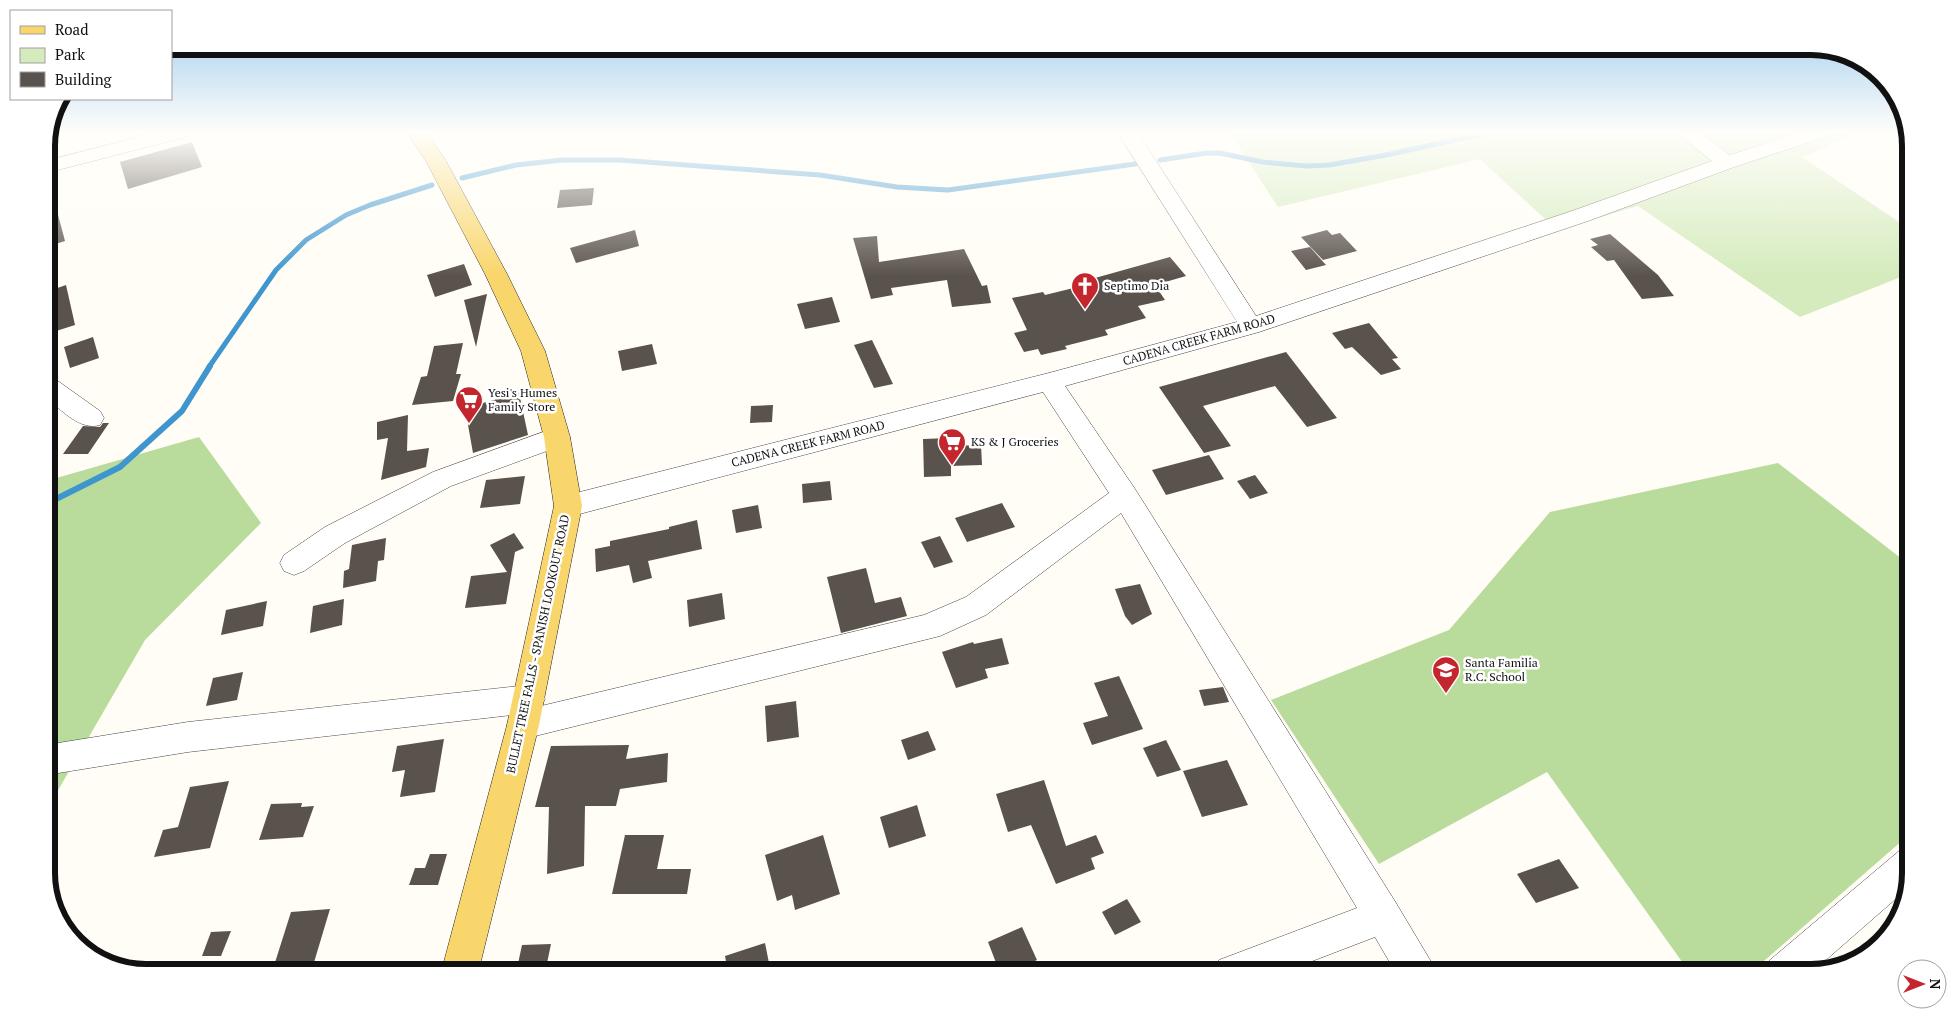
<svg xmlns="http://www.w3.org/2000/svg" width="1957" height="1019" viewBox="0 0 1957 1019" font-family="'PT Serif',serif">
	<rect width="100%" height="100%" fill="#fffdf5"/>
	<path fill="#d5ebbd" d="M1230,133H1856L1802,157L1911,230V273L1800,317L1638,206L1557,230L1480,159L1278,207Z"/>
	<path fill="#b9dc9c" d="M199,437L261,523L145,640L46,811V481Z
		M1778,463L1911,566V833L1750,973H1690L1547,772L1379,864L1271,700L1449,630L1550,512Z"/>
	<g fill="none" stroke-linecap="round" stroke-linejoin="round">
		<path stroke="#3f96cf" stroke-width="5" d="M1160,160L1206,153H1220L1263,162L1306,166L1329,165L1386,155L1487,133
			M462,178L516,165L562,160H619L820,175L897,187L948,190L1135,164
			M209,367L276,270L306,240L346,215L370,205L432,185"/>
		<path stroke="#3f96cf" stroke-width="6" d="M46,504L120,467L182,411L210,366"/>
	</g>
	<path fill="#5a524d" d="M192,142L202,167L128,189L120,162Z
		M594,188L592,205L557,208L560,190Z
		M52,192L65,241L46,247V193Z
		M635,230L639,246L576,263L570,248Z
		M1327,230L1332,235L1340,233L1357,251L1323,260L1301,237Z
		M1610,234L1658,275L1674,296L1642,299L1614,260L1607,261L1591,247L1598,245L1590,239Z
		M877,236L879,262L964,249L982,286L987,285L991,303L952,307L947,280L891,288L893,295L871,299L853,238Z
		M1310,247L1326,265L1306,270L1291,251Z
		M1170,257L1186,276L1155,285L1165,300L1138,306L1146,318L1105,330L1108,335L1065,346L1067,349L1041,355L1038,349L1024,352L1014,333L1027,330L1012,298L1043,292L1045,295L1098,282L1095,278Z
		M464,264L472,285L435,297L427,275Z
		M66,285L75,325L53,332L46,306V292Z
		M487,294L476,347L464,300Z
		M832,297L840,322L805,329L797,304Z
		M1369,323L1398,358L1392,359L1401,369L1381,375L1352,347L1345,349L1332,333Z
		M93,337L99,358L70,368L64,347Z
		M872,340L893,384L874,388L854,345Z
		M463,343L456,374H461L453,401L412,405L421,377L427,376L434,346Z
		M652,344L657,364L622,371L618,351Z
		M1286,352L1337,418L1307,427L1275,386L1203,406L1231,446L1204,453L1159,387Z
		M519,393L528,435L473,453L465,408Z
		M773,405L772,422L750,423L751,406Z
		M408,415L407,451L429,448L426,467L381,480L388,438L377,440V422Z
		M103,423H109L88,454H63L83,426L100,427Z
		M950,438V446L981,445L982,465L951,466V476L924,477L923,439Z
		M1209,455L1224,479L1166,495L1152,470Z
		M1255,475L1268,493L1250,499L1237,481Z
		M525,476L520,504L480,508L486,480Z
		M830,481L832,500L803,503L802,484Z
		M1002,503L1015,527L967,542L955,518Z
		M758,505L762,528L736,533L732,510Z
		M697,520L702,549L648,561L652,578L633,583L629,565L596,572L595,549L610,546V541L669,529V527Z
		M514,533L524,548L515,552L506,604L465,608L471,576L507,572L490,545Z
		M940,536L953,562L934,568L921,542Z
		M386,538L384,560L378,561L376,581L343,588L344,571L349,569L352,545Z
		M866,568L875,603L901,597L907,616L841,633L827,577Z
		M1140,584L1152,614L1132,625L1125,616L1115,589Z
		M722,593L725,619L689,627L687,600Z
		M344,599L342,625L310,633L313,606Z
		M267,601L263,626L221,635L226,610Z
		M1002,638L1009,664L985,669L988,678L956,688L942,652L973,642L974,644Z
		M243,672L237,700L206,706L213,678Z
		M1119,676L1143,729L1092,745L1083,723L1108,716L1094,683Z
		M1223,687L1229,702L1204,706L1199,690Z
		M796,701L799,737L767,742L765,706Z
		M928,731L936,750L908,760L901,740Z
		M444,739L435,792L400,797L405,770L392,772L397,746Z
		M1166,740L1181,770L1157,777L1143,748Z
		M629,745L626,759L668,753L667,782L620,789L616,806H585L584,866L547,874L549,807H535L551,746Z
		M1227,760L1248,805L1202,817L1183,771Z
		M1044,780L1066,846L1096,835L1104,853L1091,858L1095,869L1056,884L1031,825L1008,832L996,794Z
		M229,781L210,848L154,857L163,830L178,827L190,787Z
		M302,803L301,807L314,806L303,837L259,840L271,804Z
		M917,805L926,836L889,848L880,817Z
		M625,835H664L657,869H691L687,894H612Z
		M823,835L840,894L795,910L792,895L777,901L765,855Z
		M430,854H447L438,885H409L415,868H425Z
		M1559,859L1579,888L1536,903L1517,874Z
		M1127,899L1141,922L1115,935L1102,912Z
		M330,909L312,969L272,972L291,912Z
		M1022,927L1037,960L1010,973H1000L988,942Z
		M231,931L221,956H202L211,932Z
		M765,943L771,973H728L725,956Z
		M551,944L545,973H516L522,945Z"/>
	<g fill="none" stroke-linecap="round" stroke-linejoin="round">
		<g stroke="#444" stroke-width="1">
			<path id="minor" d="M154,133H189L186,137L46,173V161Z
				M1118,133H1138L1256,316L1572,211L1712,161L1677,133H1700L1730,155L1797,133H1828L1825,137L1734,167L1588,221L1259,332L1065,386L1135,489L1396,903L1430,960L1435,973H1396L1375,937L1281,973H1214L1219,960L1357,908L1121,513L986,615L940,636L523,739L512,735L507,725L512,715L188,752L46,775V745L188,722L529,685L540,689L545,699L541,706L924,615L966,597L1109,493L1043,392L568,517L558,514L554,506L558,498L568,495L1049,373L1237,322Z
				M46,376L55,379L100,411L104,418L100,425C80,431 62,410 46,398Z
				M557,427L566,430L570,437L566,444L451,486L345,543L304,571L294,575L284,571L280,563L284,555L325,527L433,472Z
				M1911,846V873L1907,889L1811,973H1765L1770,960L1899,851Z"/>
		</g>
		<g stroke="#222" stroke-width="1">
			<path id="major" d="M407,133H427L446,161L507,274L545,351L570,437L582,506L539,725L478,973H441L507,725L554,506L544,437L521,351L485,274L426,161Z"/>
		</g>
		<use href="#minor" fill="#fff" fill-rule="evenodd"/>
		<use href="#major" fill="#f9d66b" fill-rule="evenodd"/>
	</g>
	<linearGradient id="sky" x2="0" y2="1"><stop stop-color="#95c6ee"/><stop offset="0.48" stop-color="#fffefa"/><stop offset="1" stop-color="#fffefa" stop-opacity="0"/></linearGradient>
	<rect width="1957" height="276" fill="url(#sky)"/>
	<defs>
		<g id="church-pin" transform="scale(1.4375)"><path d="M0 17L-7.5 6A9.5 9.5 0 1 1 7.5 6Z" fill="#c4262e" stroke="#fff"/><path d="M-1.2-6h2.4v3.5h3.3v2.4h-3.3V6h-2.4V-.1h-3.3v-2.4h3.3Z" fill="#fff"/></g>
		<g id="supermarket-pin" transform="scale(1.4375)"><path d="M0 17L-7.5 6A9.5 9.5 0 1 1 7.5 6Z" fill="#c4262e" stroke="#fff"/><path d="M-6-5.5h2.5l.6 2H6L4.5 2H-2.5L-4.4-4H-6ZM-1.5 3.2a1.3 1.3 0 1 0 .1 0ZM3 3.2a1.3 1.3 0 1 0 .1 0Z" fill="#fff"/></g>
		<g id="school-pin" transform="scale(1.4375)"><path d="M0 17L-7.5 6A9.5 9.5 0 1 1 7.5 6Z" fill="#c4262e" stroke="#fff"/><path d="M0-5L7-2L0 1L-7-2ZM-4 1L0 2.5L4 1V4Q0 6-4 4Z" fill="#fff"/></g>
	</defs>
	<g fill-rule="evenodd">
		<use href="#church-pin" x="1085" y="286"/>
		<use href="#supermarket-pin" x="469" y="400"/>
		<use href="#supermarket-pin" x="952" y="442"/>
		<use href="#school-pin" x="1446" y="670"/>
	</g>
	<g text-anchor="middle" stroke-width="5" stroke-linejoin="round" paint-order="stroke">
		<g font-size="12" fill="#111" stroke="#fff" text-anchor="start">
			<text x="1104" y="290">Septimo Dia</text>
			<text x="488" y="397">Yesi's Humes<tspan x="488" dy="14">Family Store</tspan></text>
			<text x="971" y="446">KS &amp; J Groceries</text>
			<text x="1465" y="667">Santa Familia<tspan x="1465" dy="14">R.C. School</tspan></text>
		</g>
		<g font-size="12" fill="#111" stroke="#fff">
			<text transform="translate(1199 340) rotate(-16)" y="4">CADENA CREEK FARM ROAD</text>
			<text transform="translate(808 444) rotate(-14)" y="4">CADENA CREEK FARM ROAD</text>
			<text transform="translate(538 644) rotate(-78)" y="4">BULLET TREE FALLS - SPANISH LOOKOUT ROAD</text>
		</g>
	</g>
	<path d="M0 0H1957V1019H0ZM146 55H1811A91 91 0 0 1 1902 146V873A91 91 0 0 1 1811 964H146A91 91 0 0 1 55 873V146A91 91 0 0 1 146 55Z" fill="#fff" fill-rule="evenodd"/>
	<path fill="none" stroke="#111" stroke-width="6" d="M146 55H1811A91 91 0 0 1 1902 146V873A91 91 0 0 1 1811 964H146A91 91 0 0 1 55 873V146A91 91 0 0 1 146 55Z"/>
	<rect x="10" y="10" width="162" height="90" fill="#ffffff" stroke="#a0a0a0"/>
	<rect x="20" y="26" width="25" height="8" fill="#f9d66b" stroke="#a0a0a0"/>
	<text x="55" y="35" font-size="15" fill="#111111">Road</text>
	<rect x="20" y="48" width="25" height="15" fill="#d5ebbd" stroke="#a0a0a0"/>
	<text x="55" y="60" font-size="15" fill="#111111">Park</text>
	<rect x="20" y="72" width="25" height="15" fill="#5a524d" stroke="#a0a0a0"/>
	<text x="55" y="85" font-size="15" fill="#111111">Building</text>
	<g transform="translate(1922 984) rotate(90)"><circle r="24" fill="#ffffff" stroke="#a0a0a0"/>
	<path d="M0-4L9 19L0 12L-9 19Z" fill="#c4262e"/>
	<text y="-8" font-size="14" font-weight="bold" text-anchor="middle" fill="#111111">N</text>
	</g>
</svg>
